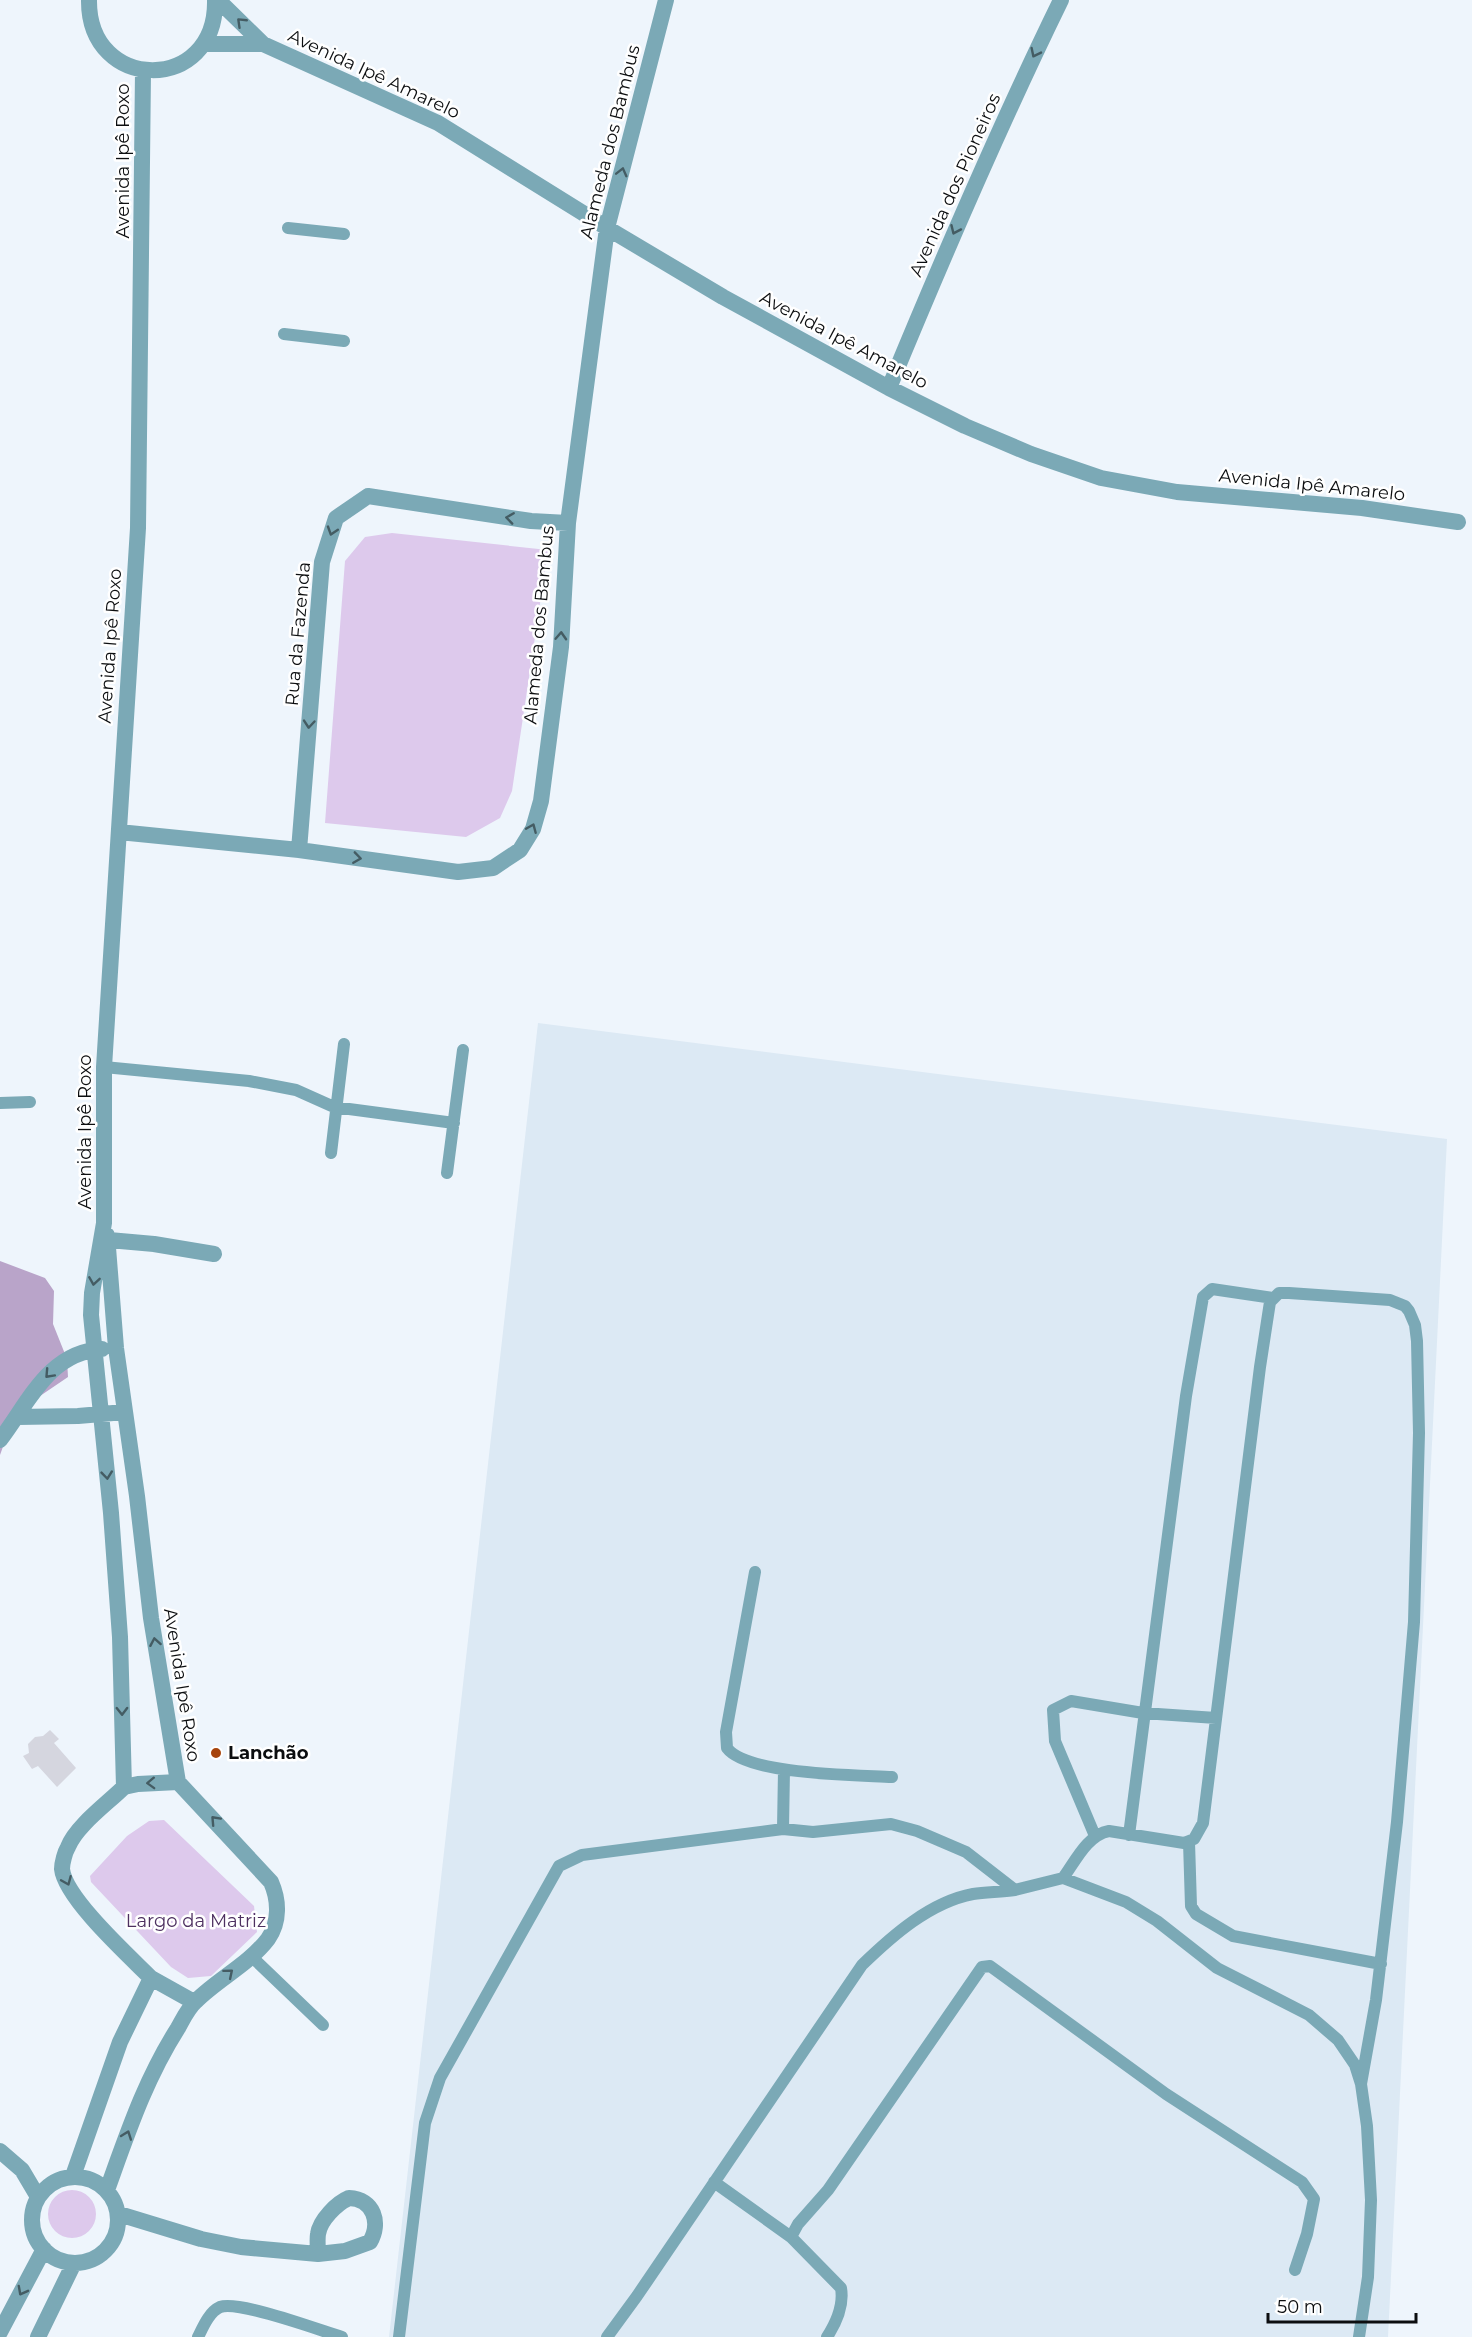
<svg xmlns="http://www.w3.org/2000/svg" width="1472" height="2337" viewBox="0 0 1472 2337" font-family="Montserrat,sans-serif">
	<rect width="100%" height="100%" fill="#eef5fc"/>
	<path fill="#dce9f4" d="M538,1023L1447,1139L1388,2337H389Z"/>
	<path fill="#ddc9ec" d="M392,533L548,550L512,791L500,818L466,837L325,823L345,561L365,537Z
		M164,1820L254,1906L257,1932L211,1976L188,1978L171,1967L91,1882L90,1876L127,1836L149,1821Z
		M48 2214a24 24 0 1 1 48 0a24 24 0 1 1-48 0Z"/>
	<path fill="#b9a4c9" d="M0,1261L45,1278L54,1291L53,1324L67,1359L68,1377L40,1396L5,1441L0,1455Z"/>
	<path fill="#d5d6df" d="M50,1730L59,1739L54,1743L76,1768L57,1787L38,1766L32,1769L23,1756L29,1753L28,1744L35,1737L43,1736Z"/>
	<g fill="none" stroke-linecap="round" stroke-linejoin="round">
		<path stroke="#7ba9b6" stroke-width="12" d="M288,228L344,234
			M284,334L344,341
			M104,1067L249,1081L296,1090L334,1107L454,1123
			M0,1103L30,1102
			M331,1153L344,1044
			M447,1173L463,1050
			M755,1572L726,1732L727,1748C747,1775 858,1775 892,1777
			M784,1770L783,1829L813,1832L891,1824L917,1831L966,1852L1015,1890L1063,1878L1126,1902L1157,1921L1217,1968L1309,2015L1338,2040L1355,2065L1361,2084L1367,2126L1371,2200L1368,2277L1359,2337
			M1129,1835L1186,1396L1203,1297L1212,1289L1273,1298
			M1095,1836L1055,1741L1053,1710L1071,1701L1143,1713L1216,1718
			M1189,1842L1191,1906L1196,1914L1233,1936L1381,1964
			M1063,1878C1075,1862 1087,1835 1109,1831L1184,1843L1194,1839L1203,1823L1260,1367L1270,1302L1279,1293H1289L1390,1300L1405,1306L1409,1311L1415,1325L1417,1341L1419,1433L1414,1622L1397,1822L1376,2000L1361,2084
			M251,1956L323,2025
			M714,2182L791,2237L798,2224L828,2190L982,1967L990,1966L1166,2094L1302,2182L1314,2199L1307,2234L1295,2270
			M791,2237L841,2288C844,2305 836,2323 827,2337
			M198,2337C203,2327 209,2312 220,2307C239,2300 319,2330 342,2337
			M399,2337L425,2123L440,2078L559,1866L582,1855L783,1829
			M607,2337L637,2296L862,1965C892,1936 930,1902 973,1894C986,1892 1001,1892 1015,1890"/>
		<path stroke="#7ba9b6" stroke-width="16" d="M89,0C88,93 217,94 215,0
			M218,0L263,44L438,123L607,228L723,297L889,388L965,426L1031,454L1101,478L1177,492L1362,508L1458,522
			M204,44H263
			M889,388C943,257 999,127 1061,0
			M119,832L299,850L458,872L493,868L520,850L533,829L541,801L561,647L568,523L607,228L666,0
			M299,850L322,562L336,518L368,496L531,521L568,523
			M107,1235L116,1348L137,1496L151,1618L178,1782L271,1882C279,1900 280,1922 268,1939C249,1964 218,1979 196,2001C188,2008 183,2019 178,2028C145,2080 128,2132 107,2190
			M109,1240L154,1244L214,1254
			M18,1417L78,1416L125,1412
			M0,1440C29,1402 49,1352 102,1349
			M124,1787L138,1784L178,1782
			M151,1978L194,2002
			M0,2151L22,2170L38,2197
			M73,2176L120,2042L151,1978C129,1956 65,1898 62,1869C62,1863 65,1852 68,1847C76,1826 108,1803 124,1787L120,1637L111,1513L91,1315L92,1293L104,1223V1067L138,528L143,71
			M32 2220a43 43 0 1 1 86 0a43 43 0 1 1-86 0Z
			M119,2214L201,2239L241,2247L318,2254C318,2248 317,2240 318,2234C320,2220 337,2203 349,2198C374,2199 381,2223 370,2242L345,2251L318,2254
			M0,2332L44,2249
			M38,2337L74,2263"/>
	</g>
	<defs><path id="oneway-chevron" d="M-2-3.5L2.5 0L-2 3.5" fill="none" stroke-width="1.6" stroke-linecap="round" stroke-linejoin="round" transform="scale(1.5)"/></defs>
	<g stroke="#445c63">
		<use href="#oneway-chevron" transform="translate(241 22) rotate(-136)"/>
		<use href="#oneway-chevron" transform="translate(1035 53) rotate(116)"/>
		<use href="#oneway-chevron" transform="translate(622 172) rotate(-76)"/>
		<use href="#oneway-chevron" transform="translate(955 230) rotate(114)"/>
		<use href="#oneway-chevron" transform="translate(510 518) rotate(-172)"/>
		<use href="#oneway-chevron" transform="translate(332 531) rotate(108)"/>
		<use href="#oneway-chevron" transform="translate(561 636) rotate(-87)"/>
		<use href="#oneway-chevron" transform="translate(309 724) rotate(95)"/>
		<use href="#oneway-chevron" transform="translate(532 828) rotate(-67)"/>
		<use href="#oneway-chevron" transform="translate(357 858) rotate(8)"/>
		<use href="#oneway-chevron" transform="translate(94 1281) rotate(99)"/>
		<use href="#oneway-chevron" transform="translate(49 1374) rotate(133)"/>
		<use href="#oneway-chevron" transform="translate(107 1475) rotate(84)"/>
		<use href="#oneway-chevron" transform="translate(155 1642) rotate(-100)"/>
		<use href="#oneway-chevron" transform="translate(122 1711) rotate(89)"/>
		<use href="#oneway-chevron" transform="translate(151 1783) rotate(178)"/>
		<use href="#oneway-chevron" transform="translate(215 1820) rotate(-133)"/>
		<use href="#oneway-chevron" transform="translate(67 1881) rotate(67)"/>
		<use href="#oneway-chevron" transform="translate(229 1973) rotate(-40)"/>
		<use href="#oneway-chevron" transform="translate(127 2135) rotate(-70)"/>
		<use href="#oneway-chevron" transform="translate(22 2291) rotate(118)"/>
	</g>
	<circle fill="#a7440c" stroke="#fff" stroke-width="2" cx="216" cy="1753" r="6"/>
	<g text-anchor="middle" stroke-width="5" stroke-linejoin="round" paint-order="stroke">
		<g font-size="18" fill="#0c0e10" stroke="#fff">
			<text transform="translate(374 74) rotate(25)" y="6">Avenida Ipê Amarelo</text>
			<text transform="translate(610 142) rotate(-76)" y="6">Alameda dos Bambus</text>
			<text transform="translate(123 161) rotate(-90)" y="6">Avenida Ipê Roxo</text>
			<text transform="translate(955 185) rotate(-66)" y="6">Avenida dos Pioneiros</text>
			<text transform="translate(844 340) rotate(28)" y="6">Avenida Ipê Amarelo</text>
			<text transform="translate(1312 485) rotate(6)" y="6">Avenida Ipê Amarelo</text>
			<text transform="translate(539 625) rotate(-85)" y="6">Alameda dos Bambus</text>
			<text transform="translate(298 634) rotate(-85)" y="6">Rua da Fazenda</text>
			<text transform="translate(110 646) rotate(-86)" y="6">Avenida Ipê Roxo</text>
			<text transform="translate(85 1132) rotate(-90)" y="6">Avenida Ipê Roxo</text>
			<text transform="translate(182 1685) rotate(81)" y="6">Avenida Ipê Roxo</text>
		</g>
		<g font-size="18" font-weight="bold" fill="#0c0e10" stroke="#fff" text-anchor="start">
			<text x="228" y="1759">Lanchão</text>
		</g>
		<g font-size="18" fill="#4d3060" stroke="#fff">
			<text x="196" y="1927">Largo da Matriz</text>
		</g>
	</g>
	<path d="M1268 2313v9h148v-9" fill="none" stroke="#0c0e10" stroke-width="3"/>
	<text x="1277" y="2313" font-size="18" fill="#0c0e10" stroke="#ffffff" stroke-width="4.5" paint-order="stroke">50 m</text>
</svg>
